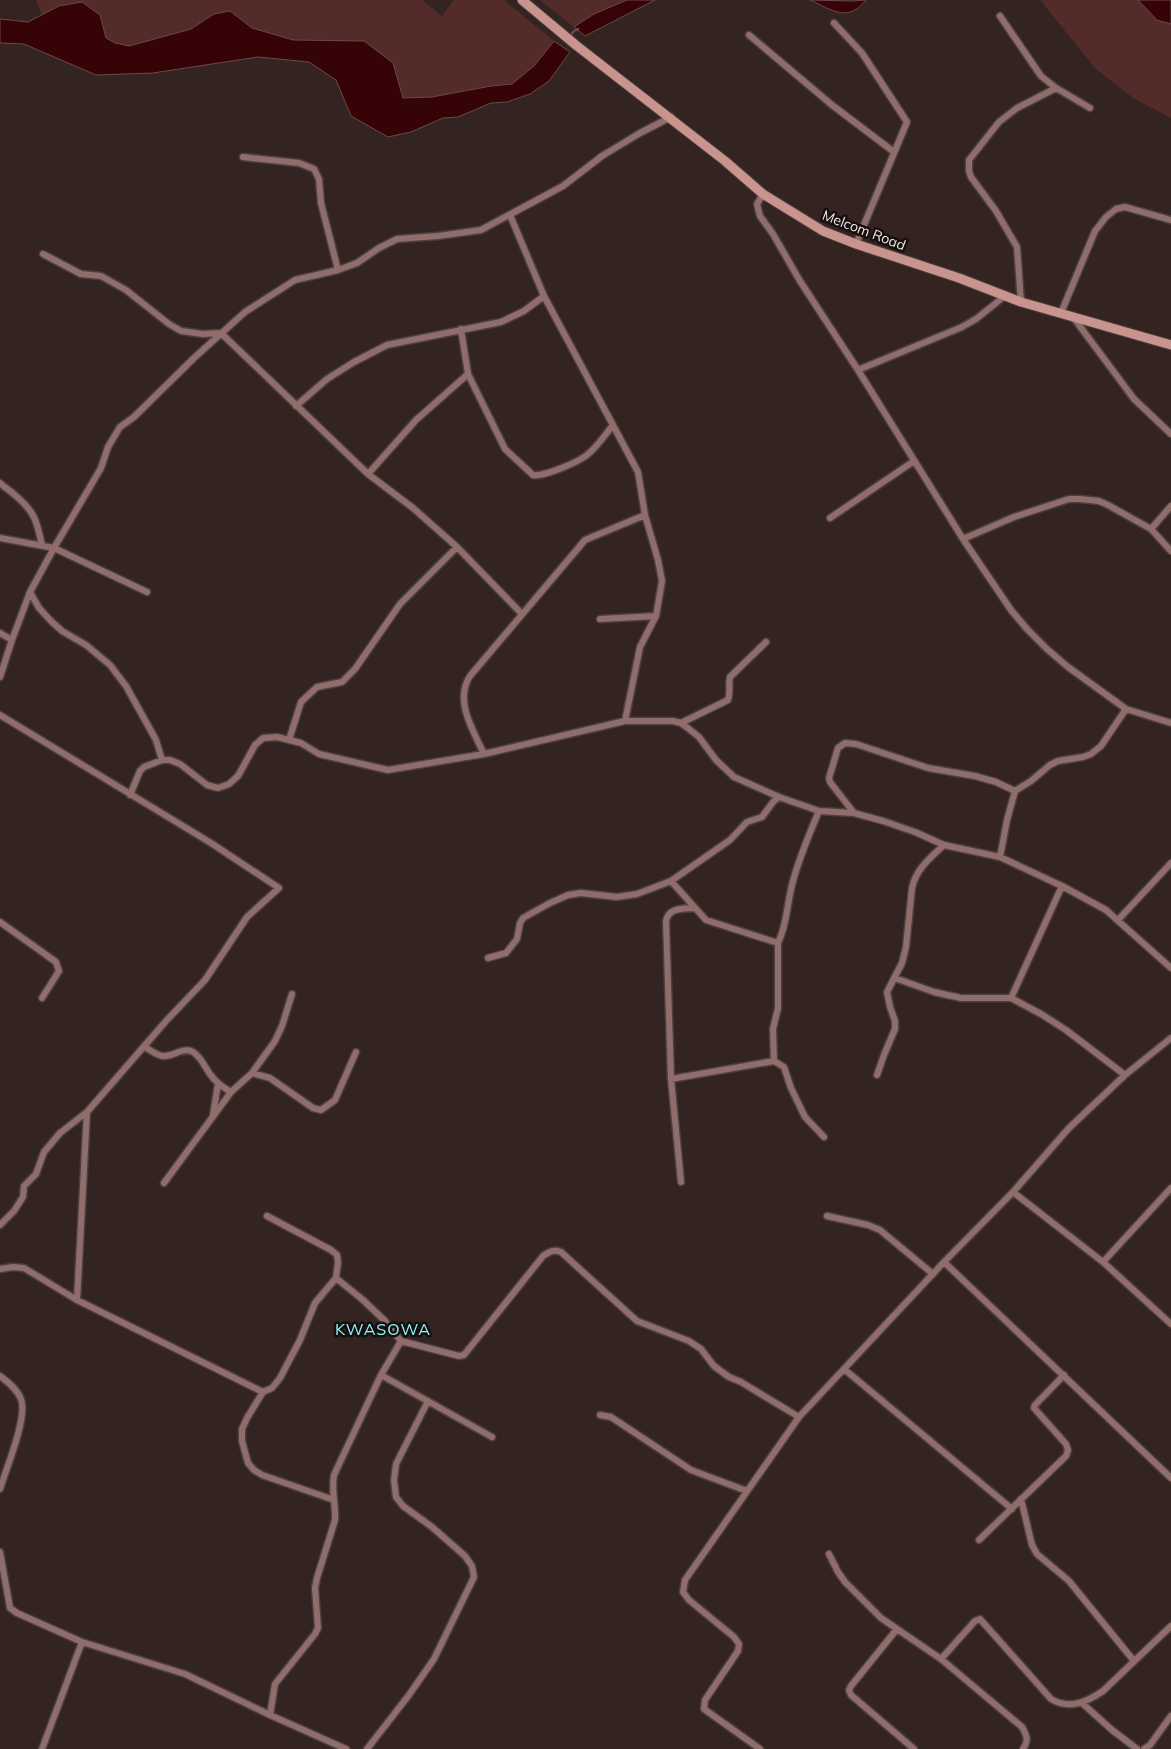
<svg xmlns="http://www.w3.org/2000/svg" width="1171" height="1749" viewBox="0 0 1171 1749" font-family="Mulish,sans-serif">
	<rect width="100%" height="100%" fill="#332422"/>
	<path fill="#532b28" d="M36,0H422L442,16L454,0H504L554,41L534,66L513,84L491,86L432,97L403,98L393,63L364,41L293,40L252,28L230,11L214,14L191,29L129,46L115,43L106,38L100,15L59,6L42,15Z
		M540,0H627L594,14L574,27Z
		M1040,0H1138L1157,20L1171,24V118L1133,98L1095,68Z"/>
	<path fill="#360406" stroke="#6e484a" d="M627,0H655L585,36L574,27L594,14Z
		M810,0L851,1L866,0C848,23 832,10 810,0Z
		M1138,0H1171V24L1157,20Z
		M82,2L100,15L106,38L115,43L129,46L191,29L214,14L230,11L252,28L293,40L364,41L393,63L403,98L432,97L491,86L512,84L534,66L554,41L570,52L549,81L530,94L507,102L491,103L458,117L443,118L411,132L388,137L351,116L336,80L309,62L258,57L153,73L96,75L24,44L0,43V19L28,22L59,6Z"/>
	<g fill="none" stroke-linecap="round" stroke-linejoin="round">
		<path stroke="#6e484a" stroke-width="2.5" d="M569,37L574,31L578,29"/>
		<g stroke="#4e3f3e" stroke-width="9">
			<path id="minor" d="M1000,16L1041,76L1056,88L1090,108
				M834,23L862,53L907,122L856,244
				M749,35L832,105L894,152
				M243,157L299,163L314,169L319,179L321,203L338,270
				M763,194L757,204L760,216L773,234L800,281L858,370L963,539L1011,610L1027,629L1047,649L1068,667L1126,709L1171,723
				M510,215L544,296L638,472L645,515L658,560L662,581L656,616L640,647L625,721
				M43,254L81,274L101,276L126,290L169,324L181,331L203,334L221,333L368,474L413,508L457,547L522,614
				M1021,302L1017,247L996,211L971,177L969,171V160L999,122L1017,108L1056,88
				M1061,313L1095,231L1106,217L1116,209L1125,207L1171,220
				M1073,317L1134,399L1171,434
				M461,329L468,374L505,449L533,475C544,477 578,462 587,455C597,447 605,435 613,425
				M858,370L962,327L976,319L1006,295
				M296,406L327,379L354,362L387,345L501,322L524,311L544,296
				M368,474L416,420L468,374
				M0,483C5,488 11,491 16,496C35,512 37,522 42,545
				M830,518L914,461
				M1151,529L1171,506
				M0,538L54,548L147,592
				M963,539L1014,517L1069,499H1080L1099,501L1108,505L1151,529L1171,551
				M30,592L39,608L51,621L62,631L86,645L110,665L126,686L156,740L162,760
				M600,619L656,616
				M0,633L12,640
				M0,677L12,640L30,592L54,548L101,468L108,447L120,427L134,417L194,358L245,312L295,280L338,270L357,263L379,248L397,239L438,236L481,230L563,186L602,156L640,133L671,117
				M0,715L211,843L279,888L247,917L205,980L166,1021L87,1112L60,1133L44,1152L36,1174L24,1186L23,1197L14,1211L0,1225
				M681,723L728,700C731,692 728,685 730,677L766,642
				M289,740L301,702L317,687L342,682L355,669L400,604L457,547
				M484,754C473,730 454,701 470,676L585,540L645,515
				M130,795L140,771L144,767L162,760H170L180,764L207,785L218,788L229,784L238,776L255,745L263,738L277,737L301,743L319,754L388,770L484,754L625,721H673L681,723L689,729L699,737L716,760L734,777L779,797L819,811L854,813L883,821L915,832L944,845L1000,857L1062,886L1106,910L1171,968
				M854,813L830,782L829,778L838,748L845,743L856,744L928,768L975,776L996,782L1015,791
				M1000,857L1007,820L1015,791L1031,781L1050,765L1058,761L1083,757L1091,754L1101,746L1126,709
				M671,881L706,920L778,943
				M1118,920L1171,863
				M0,922L56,962L59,971L42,998
				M488,958L506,953L517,939L520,923L523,918L550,903L568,895L581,893L617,897L637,894L671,881L730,840L747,822L762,817L773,802L779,797
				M895,978L934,992L961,998H1011L1041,1014L1066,1030L1125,1075
				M1011,998L1062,886
				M145,1047C150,1050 156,1055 163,1056C173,1057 184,1046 193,1052C201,1057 205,1067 210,1074C216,1083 223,1087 231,1092
				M774,1061L784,1067L791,1088L805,1117L824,1137
				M252,1073L270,1078L313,1108L321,1110L335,1100L356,1052
				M877,1075L884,1055L895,1029V1021L890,1007L887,992L902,963L906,947L912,888C916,869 930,858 944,845
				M671,1079L774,1061L773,1029L778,1008V943C787,925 787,904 792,885C798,860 809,835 819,811
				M213,1115L218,1084
				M681,1182L671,1079L666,921C669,907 683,909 695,908
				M164,1183L231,1092L252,1073L275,1041L282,1026L292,994
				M1013,1192L1103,1262L1171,1324
				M267,1216L331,1250L337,1255L338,1262L336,1278L315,1303L300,1340L280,1378L272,1388L263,1392L247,1418L242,1429V1441L248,1463L254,1470L262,1475L334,1500
				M827,1216L868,1225L880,1230L933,1274
				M944,1262L1171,1478
				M1103,1262L1171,1188
				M0,1269L13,1267L24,1268L77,1300L263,1392
				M336,1278L363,1300L384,1320L401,1341L459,1356L464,1355L543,1256C549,1252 553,1249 561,1252L637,1321L689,1341L701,1349L714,1366L729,1377L741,1382L799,1417
				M77,1300L87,1112
				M844,1369L1012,1509
				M381,1375L492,1437
				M0,1376C8,1382 17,1389 21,1399C28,1417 6,1469 0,1489
				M600,1415L611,1417L691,1470L747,1491
				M1021,1499L1032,1545L1037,1554L1069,1581L1134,1661
				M979,1540L1066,1456L1068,1450L1066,1444L1034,1408L1035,1405L1064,1375
				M0,1552L10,1608L17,1613L82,1642L185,1674L270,1715L346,1749
				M829,1554L838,1572L845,1582L881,1618L941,1659L1022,1727C1027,1736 1029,1740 1023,1749
				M897,1629L851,1686L849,1690L851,1695L914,1749
				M941,1659L975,1621L980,1619L1051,1699C1069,1710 1087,1702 1103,1691L1171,1626
				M1082,1703L1112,1730L1137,1749
				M270,1715L275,1684L315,1634L318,1628L315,1588L317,1578L335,1520C336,1505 331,1490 334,1475L381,1375L401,1341
				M42,1749L82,1642
				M367,1749L409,1695L434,1659L474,1577L472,1566L465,1556L432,1527L403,1506L396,1497L394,1480L396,1464L428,1401
				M760,1749L704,1709L705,1700L738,1651L739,1644L734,1637L689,1600L683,1592L685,1580L799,1417L944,1262L1013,1192L1069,1128L1125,1075L1171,1038
				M1144,1749L1150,1745L1171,1716"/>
		</g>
		<g stroke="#4e3f3e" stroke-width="11">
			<path id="secondary" d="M522,0L577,46L725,161L763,194L823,231L856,244L959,278L1021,302L1171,345"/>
		</g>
		<use href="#minor" stroke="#8f6d6a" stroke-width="6"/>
		<use href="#secondary" stroke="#ca948e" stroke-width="9"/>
	</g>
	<g text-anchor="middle" stroke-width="5" stroke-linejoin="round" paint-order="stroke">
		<g font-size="14" fill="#f2e8e7" stroke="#160f0e">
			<text transform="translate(864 230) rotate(21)" y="5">Melcom Road</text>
		</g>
		<g font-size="16" letter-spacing="1" fill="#8cf8fe" stroke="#160f0e">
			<text x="383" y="1335">KWASOWA</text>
		</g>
	</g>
</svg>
